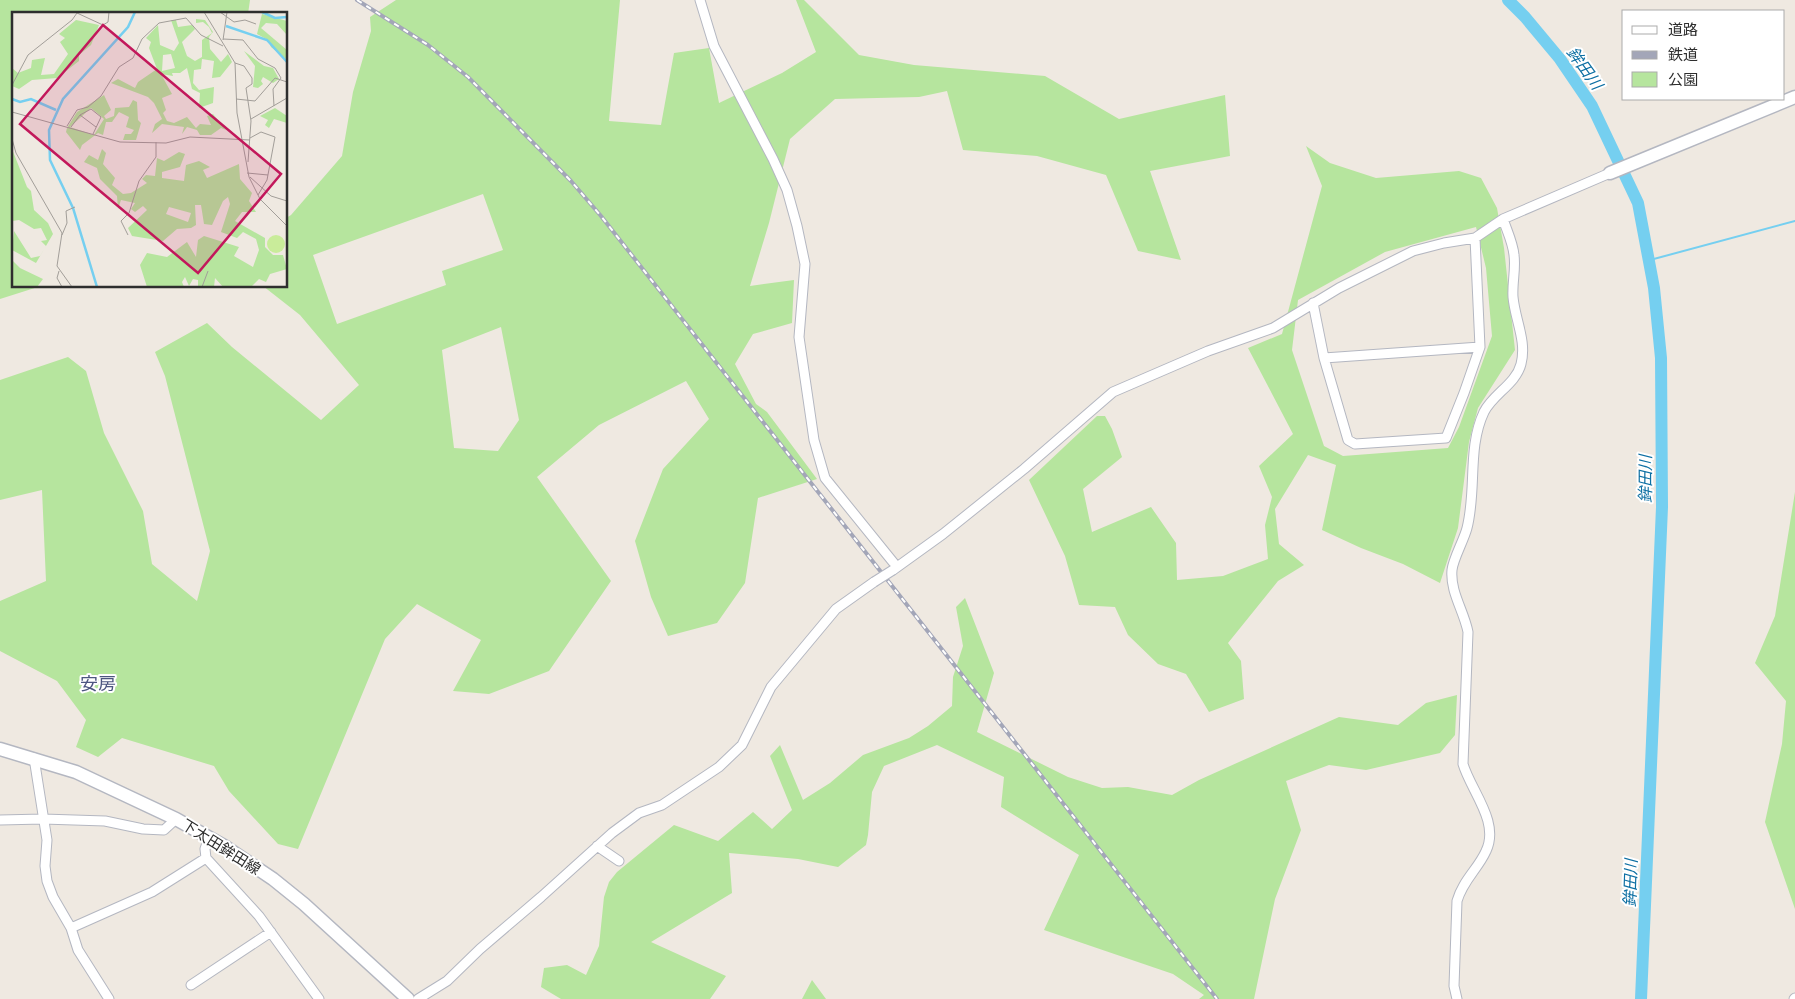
<svg xmlns="http://www.w3.org/2000/svg" width="1795" height="999" viewBox="0 0 1795 999" font-family="Barlow,'Noto Sans JP',sans-serif">
	<rect width="100%" height="100%" fill="#efe9e1"/>
	<path fill="#b6e59e" fill-rule="evenodd" d="M0,0H250L248,14H14V286H41L0,299Z
		M396,0H620L609,121L661,125L674,53L709,48L719,103L782,73L816,52L796,0H804L859,55L914,65L1045,76L1119,119L1225,95L1230,156L1150,171L1181,260L1138,251L1106,175L1037,156L963,150L947,91L919,97L835,99L790,139L769,223L750,286L794,280L792,323L753,334L735,364L756,404L767,412L817,479L758,498L745,583L717,623L668,636L651,597L635,541L663,469L709,419L686,381L599,425L537,477L611,581L549,671L489,694L453,691L481,640L417,604L385,639L298,849L278,844L229,791L214,766L122,738L98,757L76,747L86,720L57,681L0,651V601L46,581L42,490L0,500V380L68,357L86,371L104,433L143,511L152,564L197,601L210,551L165,376L155,352L207,323L232,347L321,420L359,385L300,315L263,286H286V218L291,215L342,156L353,92L371,31L370,17ZM483,194L503,250L442,271L446,285L337,324L313,255ZM501,327L519,420L498,451L454,448L442,350Z
		M1306,146L1330,163L1376,178L1459,171L1481,178L1497,208L1504,248L1515,350L1478,408L1469,442L1458,528L1440,583L1403,564L1361,548L1322,530L1336,465L1308,455L1275,509L1279,544L1304,565L1278,581L1228,643L1241,661L1244,699L1209,712L1186,674L1158,664L1128,635L1115,607L1079,605L1065,556L1029,480L1097,416H1105L1112,429L1122,457L1083,489L1092,532L1151,507L1176,543L1177,580L1223,576L1268,559L1265,525L1272,497L1259,466L1293,434L1248,348L1282,334L1322,186ZM1476,227L1486,268L1492,336L1459,427L1448,448L1343,456L1324,446L1292,350L1298,300L1385,252Z
		M1795,492V909L1765,822L1782,744L1786,701L1755,663L1775,616Z
		M965,598L994,673L977,732L1068,777L1102,788L1128,787L1172,795L1199,780L1339,717L1398,725L1426,703L1457,695L1455,735L1440,753L1366,770L1329,765L1286,781L1301,830L1275,899L1254,999H1199L1204,995L1173,974L1044,930L1079,855L1001,807L1004,777L937,745L884,766L872,792L868,835L866,845L838,867L798,859L729,853L732,893L651,942L726,976L710,999H561L541,987L544,968L567,965L586,975L599,946L604,897L609,882L617,872L674,825L718,841L753,812L772,829L792,810L770,756L780,745L803,800L830,783L863,755L909,738L928,726L952,706L953,677L963,646L956,607Z
		M812,980L826,999H802Z"/>
	<g fill="none" stroke-linecap="round" stroke-linejoin="round">
		<path stroke="#75cff0" stroke-width="2" d="M1650,260L1795,221"/>
		<path stroke="#75cff0" stroke-width="12" d="M1508,0L1525,17L1560,59L1592,106L1638,203L1654,288L1661,358L1662,507L1641,999"/>
		<g stroke="#b4b7c1" stroke-width="11">
			<path id="street" d="M700,0L714,46L773,159L787,190L797,226L805,264L799,337L814,440L825,478L897,567
				M1313,303L1324,358L1348,440L1355,444L1446,438L1464,393L1480,347L1475,238
				M1324,358L1480,347
				M893,570L943,534L1024,469L1113,392L1208,351L1273,328L1339,288L1413,251L1444,243L1475,238L1503,219L1610,173
				M34,758L47,840L45,866L47,881L53,897L71,928L78,950L109,999
				M0,820L43,819L105,821L143,829L164,830L176,819
				M209,837L205,849L206,858L259,916L319,999
				M597,846L619,861
				M71,928L152,892L206,858
				M191,985L271,932
				M418,999L447,981L480,949L541,897L612,833L639,813L662,805L719,767L742,745L771,687L836,609L874,582
				M1457,999L1454,986L1457,901C1463,880 1478,869 1486,851C1500,822 1471,791 1463,764L1468,632C1464,611 1450,592 1452,570C1453,559 1464,540 1467,528C1477,489 1467,448 1484,412C1493,394 1516,384 1521,364C1527,341 1515,320 1513,297C1512,283 1516,269 1514,255C1513,243 1507,231 1503,219
				M1794,999L1795,998"/>
		</g>
		<g stroke="#b4b7c1" stroke-width="15">
			<path id="secondary" d="M1610,173L1795,97
				M0,749L76,772L176,819L224,846L273,879L304,904L408,999"/>
		</g>
		<use href="#street" stroke="#fff" stroke-width="9"/>
		<use href="#secondary" stroke="#fff" stroke-width="12"/>
		<g stroke="#a3a6b8" stroke-width="4">
			<path id="rail" d="M357,0L428,45L468,77L571,181L601,216L1217,999"/>
		</g>
		<use href="#rail" stroke="#fff" stroke-width="2" stroke-dasharray="5.5" stroke-linecap="butt"/>
		<g stroke="#b4b7c1" stroke-width="11" stroke-linecap="butt">
			<path id="street-bridge" d="M874,582L893,570"/>
		</g>
		<use href="#street-bridge" stroke="#fff" stroke-width="9"/>
	</g>
	<g text-anchor="middle" stroke-width="4" stroke-linejoin="round" paint-order="stroke">
		<g font-size="15" fill="#2e2e2e" stroke="#fff">
			<text transform="translate(221 847) rotate(32)" y="5">下太田鉾田線</text>
		</g>
		<g font-size="16" font-style="italic" fill="#0d6fa3" stroke="#fff">
			<text transform="translate(1585 68) rotate(54)" y="6">鉾田川</text>
			<text transform="translate(1645 479) rotate(-90)" y="6">鉾田川</text>
			<text transform="translate(1630 883) rotate(-88)" y="6">鉾田川</text>
		</g>
		<g font-size="18" fill="#4d5680" stroke="#fff">
			<text x="98" y="690">安房</text>
		</g>
	</g>
	<g transform="translate(12 12)">
		<rect width="275" height="275" fill="#efe9e1"/>
		<path d="M250,2L275,9V23L265,12L254,11L249,16L275,38V48L259,35L256,28L245,22ZM184,7L193,8L201,20L197,25L198,37L209,50L216,42L220,50L208,65L200,66L202,49L190,47L189,57L182,58L181,71L187,78L202,75L201,91L187,96L188,81L180,77L175,56L168,61H160L161,64L149,62L160,82L150,86L154,98L151,101L155,109L162,111L175,105L184,116L188,112L199,113L195,104L201,102L214,118L209,116L199,123H188L185,118L175,115L170,122L172,115L150,112L140,121L143,112L150,107L142,91L136,85L99,71L106,67L123,76L126,70L145,57L137,36L139,30L134,26L146,13L148,33L162,39L167,31L159,8H164L166,15L180,13L183,17L170,30L175,44L183,49L190,45V28L200,21L197,15L191,10L184,11ZM159,42L163,56L150,59L151,43ZM64,8L87,13L79,33L67,43V49L45,66L20,68L7,77L0,74V56L6,61L19,56L20,48L33,46L29,63L42,62L56,42L48,30L53,26L47,22ZM232,39L252,54L261,56L267,67L261,71L251,65L249,69L251,72L246,76L241,75L243,54ZM92,83L99,98L92,104L94,107L102,104L103,96L117,95L121,88L125,90L126,108L129,111L124,128H111L113,122H119L122,118L114,115L117,105L107,100L100,110H94L91,123L86,121L70,133L68,138L54,120L55,116L65,100ZM79,96L92,107L82,123L58,115ZM263,96L275,104V111L262,107L257,116L253,113L256,108L248,104ZM0,137L15,175L19,179L22,198L36,211L41,222L24,251L0,238L2,219L19,246L28,244L34,234L29,229L35,228L29,216L22,217L7,208L0,209ZM90,137L94,141L91,152L103,166L100,173L111,182L119,181L135,171L130,167L134,163L143,164L145,146L152,149L167,140L173,142L168,155L150,160V166L172,169L174,153L187,149L198,155L191,158L195,166L227,152L228,167L240,181L237,189L244,200H230L223,209L253,226V235L261,243H271L275,257L258,262L254,270L247,267L239,275H211L203,266L202,275H186V268L181,267L177,274L173,265L170,270L172,275H135L128,253L135,241L155,245L175,230L184,245L186,228L192,224L227,235L222,244L241,255L247,238L244,227L231,220L225,226L209,220L218,192L216,185L211,189L200,213L192,212L189,193H183L184,213L179,216L165,217L151,229L120,224L116,216L135,198L131,194L123,200L119,197L123,191L109,188L106,197L105,184L88,167L85,156L72,150L77,143L86,148ZM157,195L179,201L176,210L154,202ZM0,248L8,256L31,267L25,275H0Z" fill="#b6e59e" fill-rule="evenodd"/>
		<path d="M255 232a9 9 0 1 1 18 0a9 9 0 1 1-18 0Z" fill="#c9ec9a"/>
		<path fill="none" stroke="#75cff0" stroke-width="2.5" d="M250,0L263,6L275,5M214,14L255,28L275,50M0,87L8,90L19,87L44,98M85,275L61,196L38,148L37,118L51,87L116,15L123,0"/>
		<path fill="none" stroke="#a29e99" stroke-width="1" d="M22,0H65M192,0L223,51L225,101L237,165L248,187L275,214M208,0L222,10L233,8L244,12M211,27L231,28L246,47L263,56L269,66L261,77L262,94M211,28L215,0M223,51L232,54L240,66V72L234,76L239,109L236,150M0,73L16,43L60,8L65,1L91,13L96,10L97,0M224,87L243,89L263,66L275,70M0,100L108,130L154,131L178,125L238,128M68,103L84,115M239,107L275,86M55,114L65,98L76,95L89,84L107,55L121,46L130,27L147,11L174,6L189,23L211,34M59,115L68,103L79,97L89,105L81,122M238,126L249,120L263,125L255,168L246,183M0,127L4,141L50,221L45,254L60,275M235,161L256,163M238,165L259,184L275,189M50,223L55,211L54,199L63,195M116,223L109,209L117,201L127,169L144,145V130M47,259L45,266L50,275M190,275L196,259"/>
		<path fill="#c2185b" fill-opacity="0.15" stroke="#c2185b" stroke-width="2.5" d="M91,13L269,162L186,261L8,112Z"/>
		<rect width="275" height="275" fill="none" stroke="#2e2e2e" stroke-width="2.5"/>
	</g>
	<rect x="1622" y="10" width="162" height="90" fill="#ffffff" stroke="#ababab"/>
	<rect x="1632" y="26" width="25" height="8" fill="#ffffff" stroke="#ababab"/>
	<text x="1668" y="35" font-size="15" fill="#2e2e2e">道路</text>
	<rect x="1632" y="51" width="25" height="8" fill="#a3a6b8" stroke="#ababab"/>
	<text x="1668" y="60" font-size="15" fill="#2e2e2e">鉄道</text>
	<rect x="1632" y="72" width="25" height="15" fill="#b6e59e" stroke="#ababab"/>
	<text x="1668" y="85" font-size="15" fill="#2e2e2e">公園</text>
</svg>
